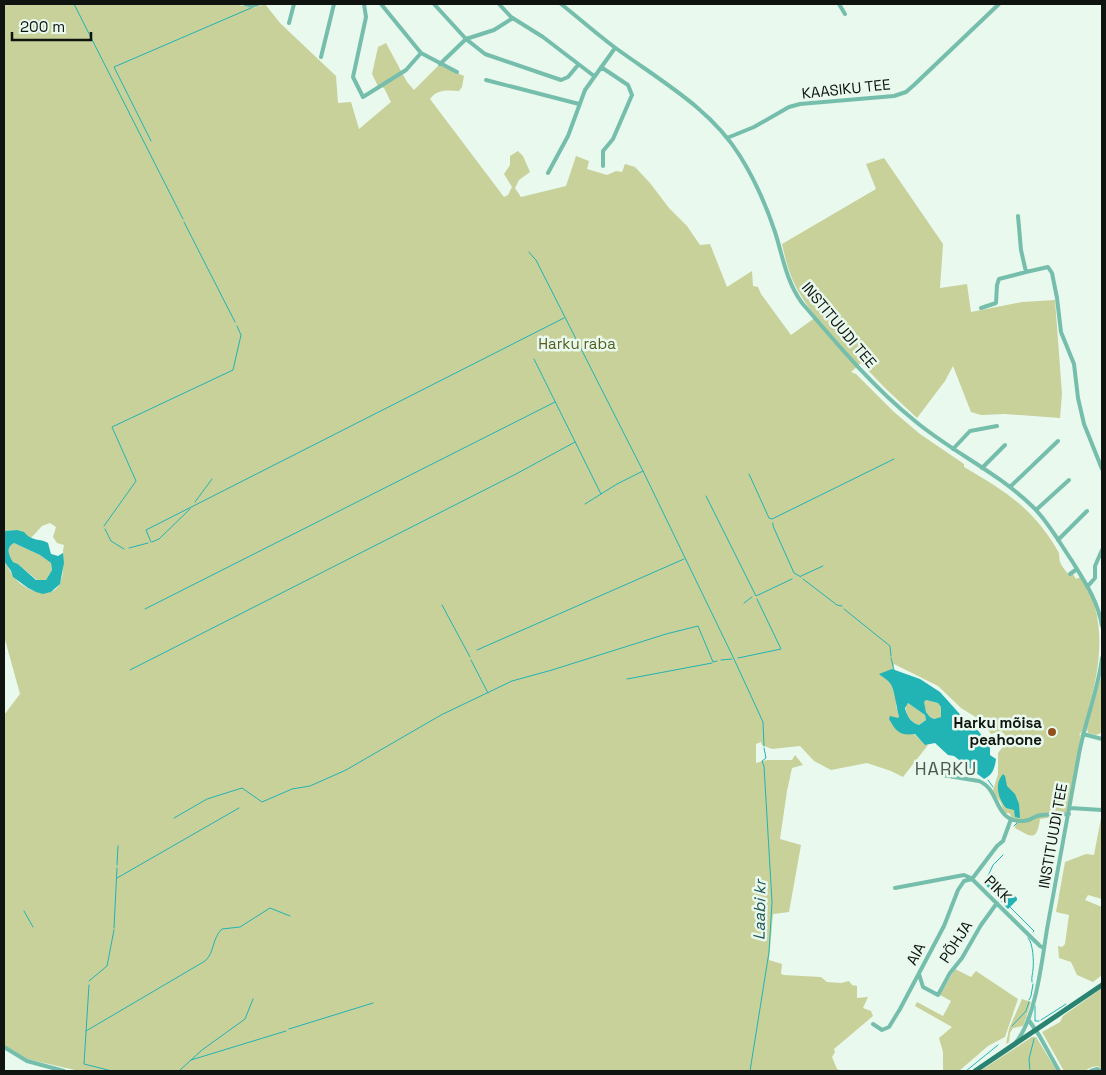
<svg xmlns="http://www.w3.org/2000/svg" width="1106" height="1075" viewBox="0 0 1106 1075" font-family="'Space Grotesk',sans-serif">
	<rect width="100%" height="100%" fill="#e9f9ee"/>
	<path fill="#c8d19a" d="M5,4H234L254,8L265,4L280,23L336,76L338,103L351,102L359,129L391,102L384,88L378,86L372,74L378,47L386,43L407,82L414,90L439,65L464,76L462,87L459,91C447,90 437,89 430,99L504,197L508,195L512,187L504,174L510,165V156L518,151L523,156L530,172L519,180L515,188L521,197L566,186L576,156L589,161L587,169L607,175L616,171L622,172L625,164L635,167L650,183L669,208L687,226L700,245L710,244L727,287L752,271L753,286L758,287L761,294L791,335L816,317C796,291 789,277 782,244L876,189L866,164L884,158L943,244L940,288L967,284L971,312L1022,302L1055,300L1062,394L1060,418L1005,414L981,415L971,412L953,366L945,381L917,418L886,389L861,363L851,372L856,374L894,412L920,434L964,464V467C1005,491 1033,508 1058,551C1060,555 1059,559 1060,562C1062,567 1066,571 1069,575L1073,574L1076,579L1080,577L1087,587V591C1092,594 1093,601 1095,607C1106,648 1094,691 1083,730L1079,735H1081L1067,812L1056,814L1054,817L1040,819C1037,841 1032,838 1015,828L1016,823L1009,813H1005C1002,810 1003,808 1001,803C999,799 995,796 993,791L998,774V753L1009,739L1001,731L991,734L982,721L961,708L938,686L894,664L890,682L896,698V706L899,716L898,718C905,724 922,744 928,745L903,777L891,771L867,763L831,770L814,761L800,746L772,749L762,745L761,742L756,744V763L767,760H792L795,755L803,765L792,768L787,791L780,839L801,845L789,912L773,914L769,960L782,964L781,974L784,975L821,977L827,982L841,983L849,981L852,985L857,986V998L868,997L863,1008L871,1011L873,1016L834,1049L835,1052L832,1057L837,1069L842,1071H79L27,1059L4,1045V715L20,694L4,636V561C8,566 10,572 14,577C23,590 52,602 60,583C66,570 61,557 64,545L57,543L53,537L56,527L50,523L42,526L31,538L17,530L4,531V26Z
		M14,543L40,555L51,563L52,570L46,580H37L18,564L13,562C9,555 5,548 14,543Z
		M1102,673V727L1101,733L1096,735L1088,733L1087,728Z
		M926,700L938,703L941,707V717L934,719L930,717L926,712L923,702Z
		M908,703L925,715L926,720L919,725C910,722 905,715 906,705Z
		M1102,813V899L1088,895L1085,900L1102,907V975L1093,982L1077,975L1071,962L1059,958L1058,946L1062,947L1065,944L1069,915L1056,912L1065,862L1086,854L1094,855Z
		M955,969L971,977L976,971L1018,999L1005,1037L988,1046L959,1071H943V1052L939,1038L952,1027L915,1006L917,1002L943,1016L951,1001L940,995Z
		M1102,988V1071L1098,1066L1092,1067L1084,1071H1064L1042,1032L1060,1022L1063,1016Z
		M1022,999L1031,1002L1024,1024L1023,1026L1013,1028L1010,1033L1009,1042L1006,1044L1009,1029Z
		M1032,1037H1036L1057,1071H980Z"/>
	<path fill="#22b3b5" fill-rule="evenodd" d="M17,530L24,532C32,542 40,538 48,543L51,554L58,556L63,553L64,563L60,584L51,592L43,594L36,592L28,588L13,577L11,571L4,561V531ZM14,543L40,555L51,563L52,570L46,580H36L18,564L13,562C9,555 5,548 14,543Z
		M892,669L920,679L940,692L966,721L977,729L990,747V755L996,759C995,767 993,775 984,779L954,756L948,755L935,743L925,745L915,734C899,736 896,731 889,719L890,716L898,718L899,716C896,707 895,688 889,682C887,679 882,677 879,674ZM926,700L938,703L941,707V717L934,719L930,717L926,712L924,702ZM908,703L925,715L926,720L919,725C910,722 907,716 905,708Z
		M1003,774L1005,776L1007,786L1015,794L1019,804L1020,818L1015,817L1014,810L1006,808C998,798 994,784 1003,774Z
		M988,876C998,886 1007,888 1017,898V900L1008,909L1006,907L983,882Z"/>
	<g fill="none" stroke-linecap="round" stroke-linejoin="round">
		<path stroke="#22b3b5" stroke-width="1" d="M74,4L183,219
			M151,141L114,67L251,8
			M184,222L235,322
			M529,252L534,258L536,260L643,471L734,659L763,722L764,746
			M534,359L601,494
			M749,474L769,518L772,519L894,459
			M706,496L756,596L792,579
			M195,502L212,479
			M585,504L617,484L643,471
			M773,523V526L794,573L801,577
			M104,526L136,481L112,427L233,370L241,335L237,326
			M105,529L111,541L124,549
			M151,542L146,530L564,318
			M152,542L159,539L190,509
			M129,548L148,543
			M801,576L823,566
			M803,579L837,605L842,606
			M744,603L752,597
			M442,605L470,657
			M145,609L555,402
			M844,609L890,646L891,656
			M477,650L684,559
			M738,658L781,649L757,599
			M891,658L894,670
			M471,660L488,693
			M721,660L732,659
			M130,670L516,474L575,442
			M627,679L712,663
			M988,780L993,787
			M174,818L207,799L242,788L262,802L292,789L310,786L346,770L441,715L512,681L552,670L666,634L698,626L713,662L717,661
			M1014,826L1017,823
			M117,865L118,846
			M988,876L993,865L1003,855
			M117,878L239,808
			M1009,906L1034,931L1033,932
			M24,911L33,927
			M114,928L117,868
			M1028,938C1033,942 1034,962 1033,969C1033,974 1031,977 1032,982
			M89,981L107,966L114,930
			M89,985L84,1064L112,1071
			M1029,1000L1031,996L1033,984
			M1035,1006V1021H1039
			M1041,1020L1066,1004
			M1012,1026L1026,1011L1029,1002
			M289,1029L373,1003
			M86,1031L205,961C215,952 212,938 222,929L240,927L270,908L290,916
			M191,1060L286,1031
			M179,1071L202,1050L245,1019L253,999
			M750,1071L769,952L772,902L764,766L762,761L766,758L764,748
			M966,1071L998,1045
			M1030,1071L1029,1059L1034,1039"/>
		<path stroke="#76beac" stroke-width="4" d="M245,4L252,6L258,4
			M364,4L366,17L353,77L363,97L406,70L421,53
			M381,4L421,53L457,72
			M434,4L466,39L485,54L561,80L568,77L578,65
			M499,4L511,17L543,37L594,76
			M561,4C580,19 598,35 617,49C661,81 711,109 740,156C755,180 766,205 775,232C783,257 786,281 802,303C837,344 873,387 915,421C952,452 997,472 1032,506C1048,521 1059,542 1072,561C1085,582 1098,601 1102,626
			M839,4L845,14
			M289,23L294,4
			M321,57L334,4
			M440,64L466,39L494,30L513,18
			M601,67L628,85L632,95L613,139L603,151V166
			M486,80L579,104
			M727,138L754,127L789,107L800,104L894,96L906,92L914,85L999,4
			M548,173L568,136L585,90L615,48
			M1018,216L1021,250L1026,272L1048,267L1052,273L1057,298L1061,332L1074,364L1078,398L1084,424L1102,469
			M981,308L996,303L997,285L999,279L1026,272
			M953,449L970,431L997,426
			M982,468L1005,445
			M1010,487L1058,441
			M1036,510L1069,480
			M1058,540L1087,511
			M1070,574L1077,569
			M1088,586L1095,578V566L1102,550
			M1083,734L1102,739
			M936,774L979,781C1001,790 993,821 1022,821C1028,822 1032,818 1037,816C1047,813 1059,815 1069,814
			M1070,808L1102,810
			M895,888L964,875L971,878L1040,946L1044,948
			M919,974L923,987L938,995L950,973L962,958L981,925L997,903
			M1028,1019L1039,1035L1059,1071
			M873,1024L882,1030L889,1027L900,1009L944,926L958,890L964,881L972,879L997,846L1003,841L1011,819
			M1016,1042C1036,1018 1042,960 1047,929C1058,871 1068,812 1079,754C1085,721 1098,691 1102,658
			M4,1047L27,1061L64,1071
			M1091,1071L1097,1069L1100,1071"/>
		<path stroke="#2a8371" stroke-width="5" d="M975,1071L1102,985"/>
	</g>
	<circle fill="#91501c" stroke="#e9f9ee" stroke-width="2" cx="1052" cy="732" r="5"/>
	<g text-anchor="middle" stroke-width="5" stroke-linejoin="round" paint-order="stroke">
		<g font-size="15" fill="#0f1410" stroke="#e9f9ee">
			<text transform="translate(846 89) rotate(-6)" y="5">KAASIKU TEE</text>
			<text transform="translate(839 325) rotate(50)" y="5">INSTITUUDI TEE</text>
			<text transform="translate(1053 836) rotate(-80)" y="5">INSTITUUDI TEE</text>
			<text transform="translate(998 889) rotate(44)" y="5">PIKK</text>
			<text transform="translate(956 942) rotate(-57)" y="5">PÕHJA</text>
			<text transform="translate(916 954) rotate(-62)" y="5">AIA</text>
		</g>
		<g font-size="15" fill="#555d1e" stroke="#e9f9ee">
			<text x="577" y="349">Harku raba</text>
		</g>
		<g font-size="15" font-weight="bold" fill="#0f1410" stroke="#e9f9ee" text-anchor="end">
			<text x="1042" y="728">Harku mõisa<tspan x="1042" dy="17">peahoone</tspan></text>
		</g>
		<g font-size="16" font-style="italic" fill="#1f5657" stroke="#e9f9ee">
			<text transform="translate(759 910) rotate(-89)" y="6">Laabi kr</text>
		</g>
		<g font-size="18" letter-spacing="1" fill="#4d5a51" stroke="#e9f9ee">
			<text x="946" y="775">HARKU</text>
		</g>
	</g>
	<rect width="1106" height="1075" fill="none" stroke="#0f1410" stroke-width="10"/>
	<path d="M12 32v8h79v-8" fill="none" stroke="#0f1410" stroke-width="2.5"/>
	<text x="20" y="32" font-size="15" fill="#0f1410" stroke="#e9f9ee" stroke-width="4" paint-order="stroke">200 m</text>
</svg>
